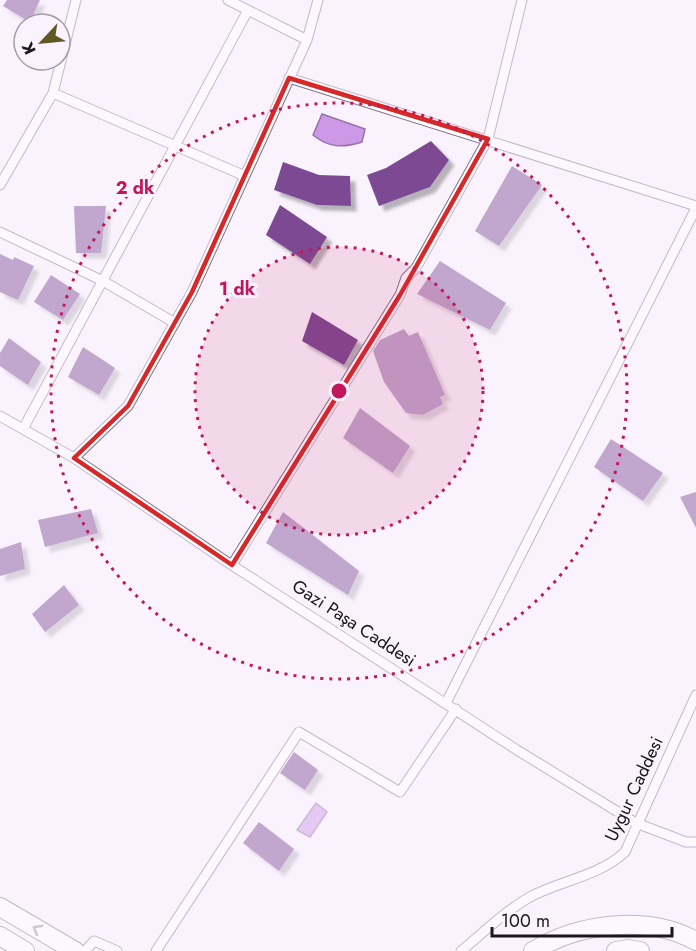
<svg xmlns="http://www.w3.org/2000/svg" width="696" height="951" viewBox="0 0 696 951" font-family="Jost,sans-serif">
	<defs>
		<filter id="shadow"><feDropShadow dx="5.5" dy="5.5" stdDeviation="1.5" flood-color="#0004"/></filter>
	</defs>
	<rect width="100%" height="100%" fill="#faf3fd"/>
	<path fill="#cd98e6" stroke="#9871aa" stroke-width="1.5" d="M322,114L365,129L362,142C343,148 329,148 313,135Z
		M316,803L327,812L310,837L297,830Z"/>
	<path fill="#7b4a92" filter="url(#shadow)" d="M7,0H40L30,22L3,6Z
		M431,141L449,160L430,187L379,206L367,175L386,168Z
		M283,162L319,175L350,176L351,206L317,205L274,190Z
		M512,166L542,185L499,246L475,231Z
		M280,205L327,237L310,264L266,235Z
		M74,206H106L101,253H76Z
		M0,254L13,260L14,257L34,266L18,300L0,292Z
		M440,261L506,303L490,330L417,294Z
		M51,275L80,294L63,320L34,302Z
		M312,312L358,340L344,365L302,341Z
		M404,329L409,336L418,332L445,395L440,397L443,404L423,415L406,413L384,382L373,351L380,340Z
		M9,338L41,362L28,385L0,366V353Z
		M83,347L115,368L99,395L68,377Z
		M360,408L410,446L393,473L343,438Z
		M611,439L663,473L643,501L594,467Z
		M696,492V528L680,497Z
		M91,509L98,533L45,547L38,520Z
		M283,512L359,571L348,595L266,543Z
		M21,542L25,569L0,576V549Z
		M64,585L79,605L45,632L32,614Z
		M294,752L318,770L305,790L280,773Z
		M259,822L294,849L279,871L243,843Z"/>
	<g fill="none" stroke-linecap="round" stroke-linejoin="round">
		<g stroke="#817288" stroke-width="11">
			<path id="street" d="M228,0L307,40
				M289,78L696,206
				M53,93L245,176
				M0,185L53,93L76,0
				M0,232L103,281L175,323
				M0,416L74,458L224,560L517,750L636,823L686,842H696
				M23,429L248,10
				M74,458L128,406L192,292L307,40L318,0
				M232,565L400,295L406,278L416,268L488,139L522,0
				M446,703L696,208
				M85,951L94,941L117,951
				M156,951L299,732L400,792L456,709
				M461,951C483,933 505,911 530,897C561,880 598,877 625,852L696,695"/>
		</g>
		<g stroke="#817288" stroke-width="20">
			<path id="highway" d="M0,907L75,951
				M0,936L25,951
				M533,951C579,923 647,914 696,941
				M616,951L628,949L640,951"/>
		</g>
		<use href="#street" stroke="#fff" stroke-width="9"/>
		<use href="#highway" stroke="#fff" stroke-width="18"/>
	</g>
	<defs><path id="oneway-chevron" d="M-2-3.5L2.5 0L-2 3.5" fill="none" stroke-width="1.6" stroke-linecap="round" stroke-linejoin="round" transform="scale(1.5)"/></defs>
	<use stroke="#99969a" href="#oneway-chevron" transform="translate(37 929) rotate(-150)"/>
	<path d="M0 0H696V951H0ZM289,78L488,139L400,295L232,565L74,458L128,406L192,292Z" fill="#faf3fd" fill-opacity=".55" fill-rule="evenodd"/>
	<path fill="none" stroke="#d62828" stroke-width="4.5" stroke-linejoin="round" d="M289,78L488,139L400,295L232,565L74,458L128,406L192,292Z"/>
	<circle cx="339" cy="391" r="144" fill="#c2185b" fill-opacity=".12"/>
	<g fill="none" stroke="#c2185b" stroke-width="3" stroke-dasharray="3 6">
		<circle cx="339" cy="391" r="144"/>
		<circle cx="339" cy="391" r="288"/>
	</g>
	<g text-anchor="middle" stroke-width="6" stroke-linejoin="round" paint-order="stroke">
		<g font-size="18" fill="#1c161f" stroke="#faf3fd">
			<text transform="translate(354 623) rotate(33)" y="6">Gazi Paşa Caddesi</text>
			<text transform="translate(634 789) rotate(-65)" y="6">Uygur Caddesi</text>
		</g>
	</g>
	<circle cx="339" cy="391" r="9" fill="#c2185b" stroke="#faf3fd" stroke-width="3"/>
	<g font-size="18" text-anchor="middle" font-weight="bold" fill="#c2185b" stroke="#faf3fd" stroke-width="6" stroke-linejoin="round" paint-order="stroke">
		<text x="135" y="194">2 dk</text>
		<text x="237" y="295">1 dk</text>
	</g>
	<g transform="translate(42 42) rotate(244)"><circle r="28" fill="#faf3fd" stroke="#a19ba4" stroke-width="1.5"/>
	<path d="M0-4.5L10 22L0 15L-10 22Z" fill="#615825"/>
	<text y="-9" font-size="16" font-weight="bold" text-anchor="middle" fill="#1c161f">K</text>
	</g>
	<path d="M492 927v9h180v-9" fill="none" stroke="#1c161f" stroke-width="3"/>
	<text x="501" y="927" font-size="18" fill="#1c161f" stroke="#faf3fd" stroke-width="4.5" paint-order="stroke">100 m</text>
</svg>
